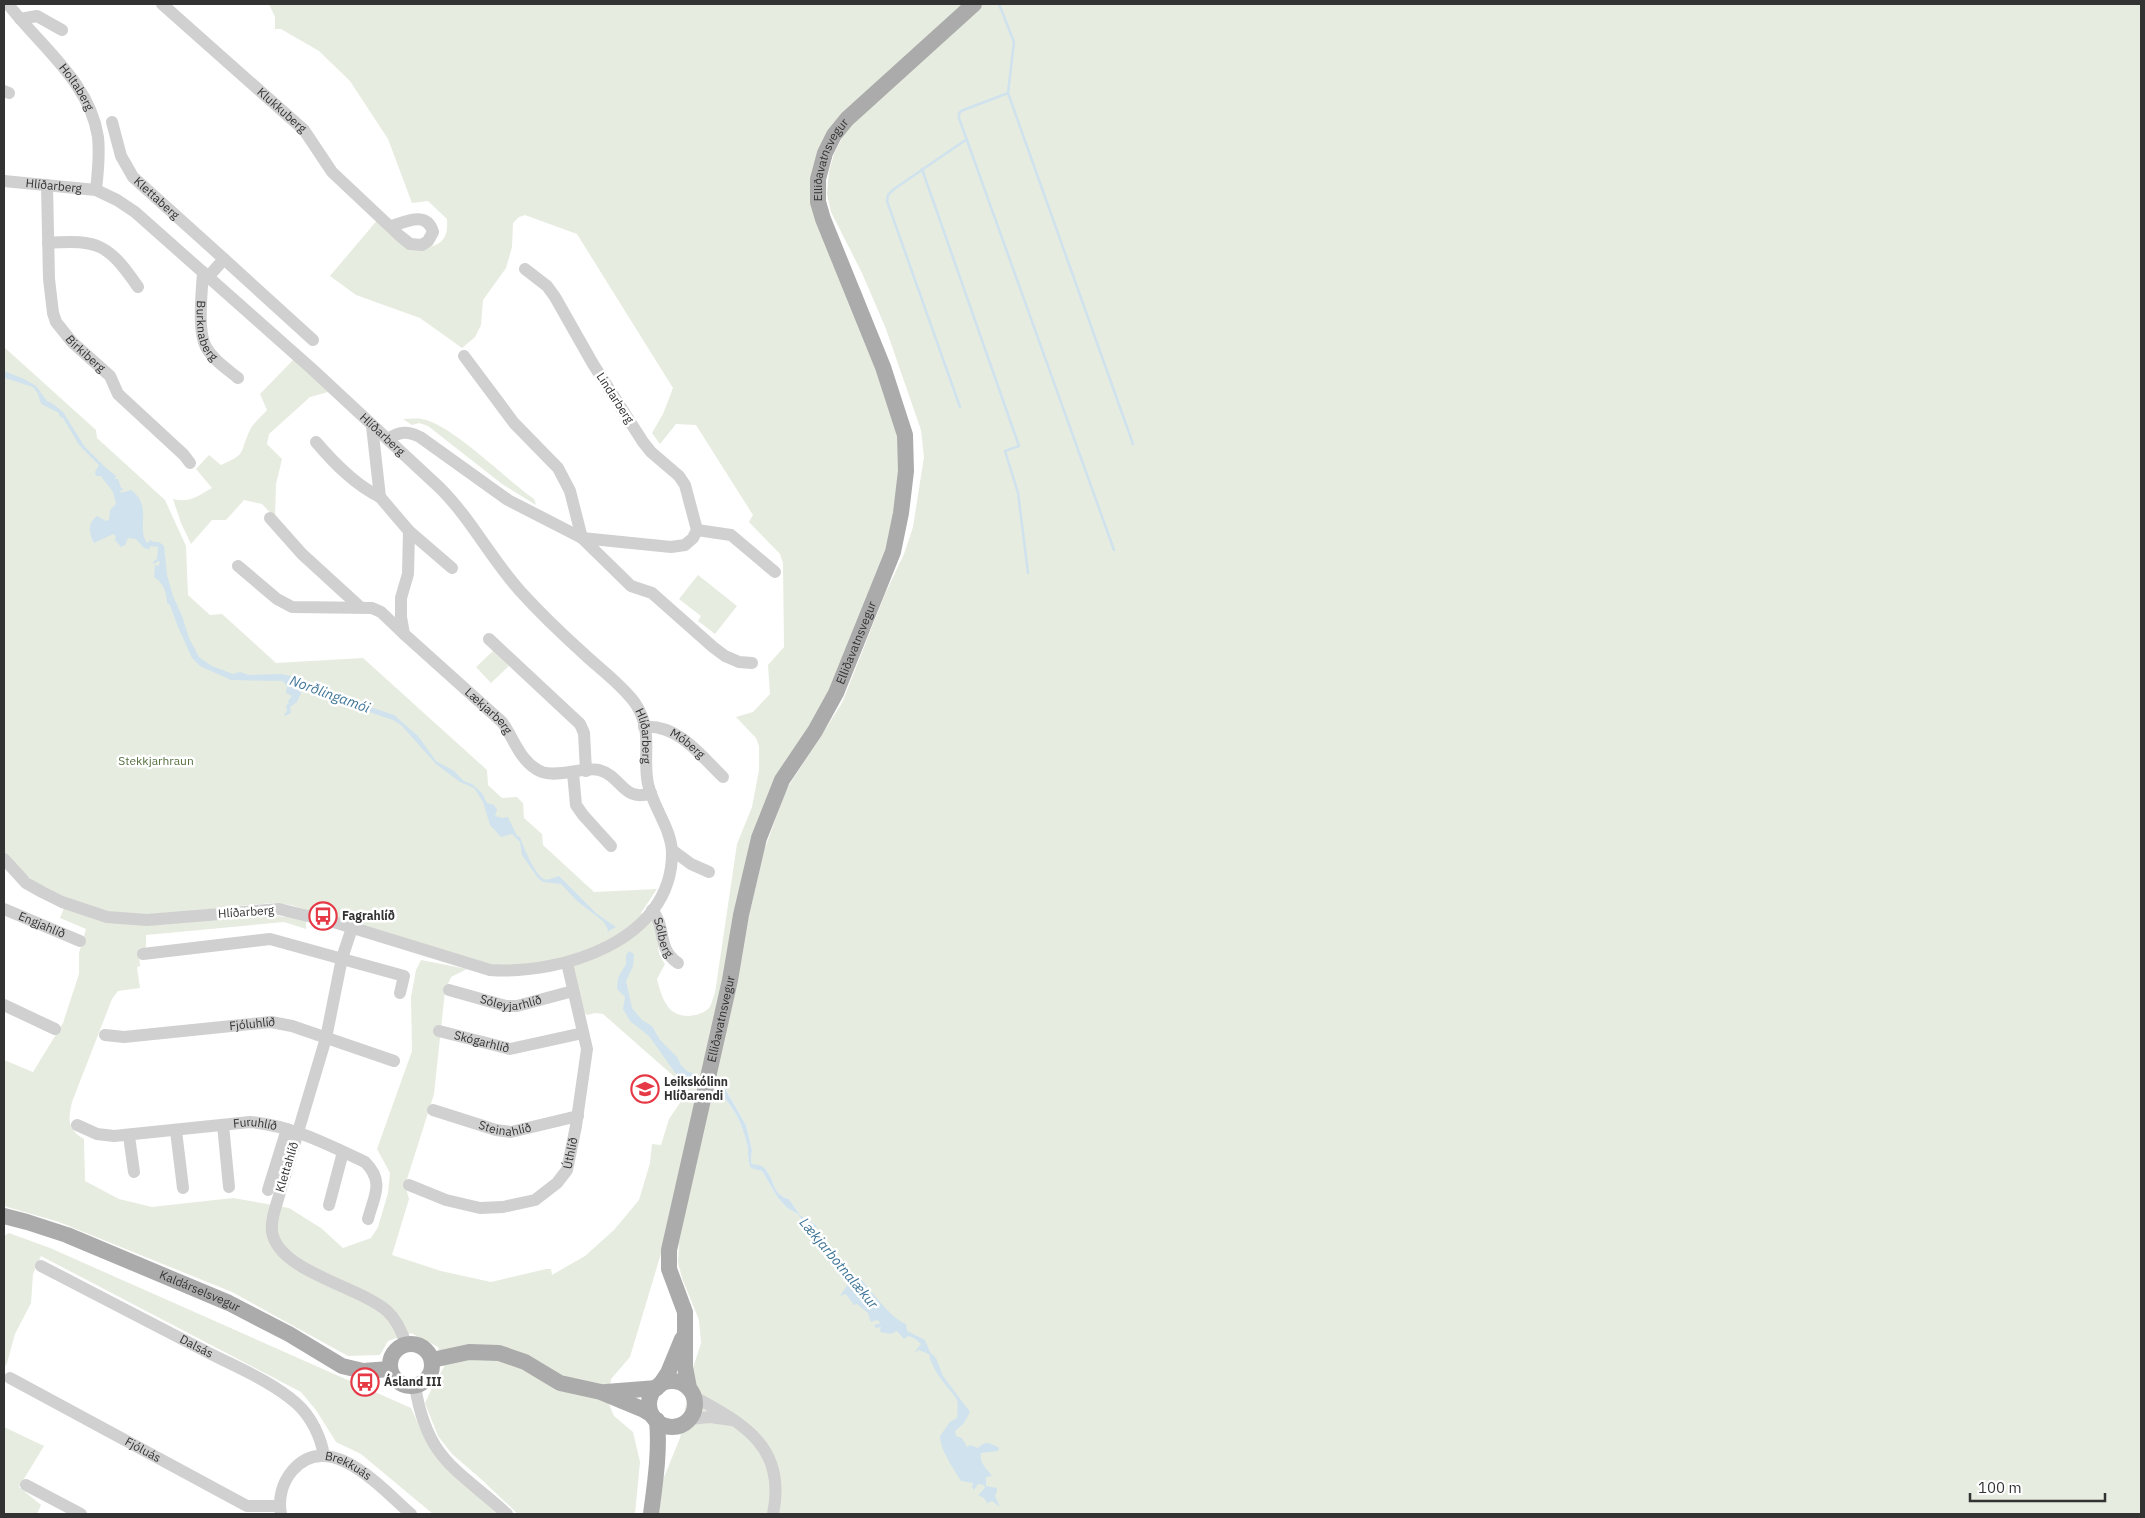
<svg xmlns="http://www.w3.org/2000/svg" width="2145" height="1518" viewBox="0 0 2145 1518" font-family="'IBM Plex Sans',sans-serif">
	<rect width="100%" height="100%" fill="#fff"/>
	<path fill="#e6ecdf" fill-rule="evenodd" d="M269,4H968C940,30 912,55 884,81C865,99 840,118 828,142C818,164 816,190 823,213L862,293L912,430L913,458L908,503L899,542L876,593L842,680L828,708L779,784L744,898L738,935L674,1210L630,1357L611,1379L608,1402L614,1416L633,1432L640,1462L635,1514H518L481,1479L452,1454L438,1436L425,1403L433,1386L444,1367L438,1347L411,1333L388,1341L380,1355L348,1356L232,1292L59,1222L4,1206V1060L33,1072L63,1023L79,974V953L86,929L60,918L64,908C85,915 108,922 131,924C189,928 249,907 306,920V929L284,922L146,935V947L139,955L140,966L137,967L140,988L118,991L112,999L72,1102C68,1120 67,1129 84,1139L85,1181L119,1199L152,1207L233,1198L289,1208L321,1228L343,1248L371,1238L378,1227L388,1193L390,1173L377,1149L412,1051L411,997L416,970L421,960L467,969L451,977L445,991L434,1094L407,1179L406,1188L409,1199L392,1255L441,1271L491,1282L546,1269H551L552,1275L585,1256L614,1230L639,1200L650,1163L652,1144L661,1145L669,1119L686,1094V1087L603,1014L595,1013L587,1015L584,1012L572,967L574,965L572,957L530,966L489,965L291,905L272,903L139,916L105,913L85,907L41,886L26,875L4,852V347L96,430L97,438L165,500L186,546L188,595L210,615L222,614L276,663L363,658L487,770L488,785L502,798L517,797L523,803L524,818L542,834L543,845L594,892L657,889L641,913L649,921L653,918C664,926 656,942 659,953C660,956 663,961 665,964L657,979C660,990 662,999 669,1008C678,1019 699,1018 709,1008C712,1004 713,997 715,993L737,844L752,807L759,770V746L756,738L736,717L753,712L770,694L768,665L784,647L783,563L780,554L749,522L753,515L696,425L676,424L660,444L652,433L663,414L673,388L577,234L525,215L519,217L513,223L512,247L506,268L483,300L481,325L475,337L462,348L420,318L356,295L330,276L379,218L397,238L414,250C436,246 449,245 447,219L428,201L412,203L388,139L350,81L319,51L281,29H275V17Z
		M980,4H2141V1514H659L662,1482L680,1438L691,1374L701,1343L699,1320L682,1278L678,1262L679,1243L712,1076L764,851L786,790L842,703L885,594L904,554L913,527L924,457L921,430L886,329L862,273L831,212L827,194L829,172L834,154L844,134L860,116ZM724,1086L746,1125L752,1150L751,1161L752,1164C757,1166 763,1165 766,1170C776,1183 772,1194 789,1199L800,1215L817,1226L815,1229L819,1239L830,1252C841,1255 846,1269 851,1279L860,1277L845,1289L850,1281L838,1268L826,1251L813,1238L807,1222L802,1220L798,1214L787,1208L778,1198L762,1171L751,1167C747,1160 749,1152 747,1144C742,1120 733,1109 719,1091Z
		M294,359L328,392L310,397L269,434L267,444L282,459L276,484L275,518L262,504L244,500L226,520H212L191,544L181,523L173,499C190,503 198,496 212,488L196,469L209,455L221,465C246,454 239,455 249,432C252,424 261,417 267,410L260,394Z
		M403,419C409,419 416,418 422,419C450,423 508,481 534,499L536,505L502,484L428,426L419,423L412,425Z
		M698,575L737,606L715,634L698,621L701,616L679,599Z
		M494,650L509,666L491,683L476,667Z
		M9,1233L50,1248L411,1408L421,1430L498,1514H433L361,1454L336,1442L316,1410L301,1392L41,1256L33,1274L31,1303L15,1334L7,1363L4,1368V1236Z
		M4,1427L44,1446L19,1487L41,1505L37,1514H4Z"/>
	<path fill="#cfe2ee" d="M4,371L24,379L36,386L47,401L53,404L63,412L85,447L106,468L116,476L115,479H118L121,488L124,489L120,491L121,493L131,490C153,506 136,528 147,543L150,540L154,542H159L164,546L167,575L173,596L182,616L189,638L199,657L203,660L212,666L233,674L240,672L249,675L281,674L291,676L329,693L346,698L351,702H355L394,715L418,736L436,761L454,771L464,781L472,784L482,793L487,803L494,805L497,810L495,816L503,818L508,817L517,836L520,837C523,846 535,875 544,879C548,881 555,877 559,876L597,914L616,927L607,932L608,929L603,921L577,901L561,884L543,882L538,878L522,855L520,842L512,834L501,837L490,825L483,802L474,788L460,782L436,764L401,725L393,720L306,691H302L297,702L290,707L291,713L285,716L284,715L287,711L286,705L289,704L288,701L292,696L286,693L287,687L283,681L231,680L200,666L192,658L178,627L170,605L167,603C167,593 163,582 154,577L155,565L158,566L160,563L159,561L153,564V562L157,559L158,547L150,546V549L144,548L136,539L128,538L125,545L121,547L115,540L116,536L113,534L94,543C89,533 87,524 97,516L106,521L109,520L110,510L116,504L113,492L101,476H96L95,472L99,465L79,445L63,418L59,416V413L41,404L38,394L33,387L5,378Z
		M629,951L634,954L633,966L626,981L632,1008L642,1020L652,1026L660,1040L677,1057L681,1065L687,1071L698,1075L692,1083L676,1074L649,1036L630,1021L623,1009L625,997L617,989L618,978L626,964V955Z
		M722,1083L746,1125L752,1150L751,1161L752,1164C757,1165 763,1165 766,1170C776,1183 772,1194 789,1199L800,1215L817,1226L815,1229L819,1239L828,1251L840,1258L851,1279L859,1277C871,1290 890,1318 906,1324L907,1331L925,1340L930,1352L936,1358L943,1376L970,1412L964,1423L955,1431L956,1436L962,1438L967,1447L970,1445L978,1448C985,1440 991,1443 999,1448L998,1451L981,1453C979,1463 987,1469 992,1476L986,1477V1486L997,1488V1491L995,1496L1000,1507L992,1501L987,1503L984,1498L978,1495L985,1488L984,1485L978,1484L974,1490L972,1487L973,1483L961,1481C954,1469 940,1450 940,1436L950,1422L957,1418C957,1413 959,1403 956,1398C947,1386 932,1371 929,1354L919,1350L914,1353L921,1344L914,1338L908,1336L904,1339L897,1331L891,1334L880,1332L881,1327L876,1328L874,1325L879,1324L880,1322L877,1320L871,1322L868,1313L857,1304L854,1305L846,1294L840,1296L850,1281L838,1268L826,1251L813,1238L807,1222L802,1220L798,1214L787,1208L778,1198L762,1171L751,1168C747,1160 749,1152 747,1144C741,1119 734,1110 719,1091L720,1084Z"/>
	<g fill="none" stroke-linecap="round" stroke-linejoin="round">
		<path stroke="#cfe2ee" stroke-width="2.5" d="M999,4L1014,42L1008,93L1133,444
			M1008,93L961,111L959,114V118L1114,550
			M922,169L1019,446L1005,451L1018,493L1028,573
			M960,407L887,201L888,195L894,189L967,139"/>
		<g stroke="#d0d0d0" stroke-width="12">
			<path id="s1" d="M8,4C39,45 90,82 98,137C100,155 98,172 96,190"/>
			<path id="s2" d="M162,4L304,130L332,172L400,236L410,244L422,245L428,241L433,232C427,211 407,221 392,226"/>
			<path d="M20,19L37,16L62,30"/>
			<path d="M4,91L9,93"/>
			<path id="s3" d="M112,122L121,156L133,177L224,259L209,276"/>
			<path id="s4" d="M4,181L96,190L117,200L135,212L312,369L440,488C472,520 491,559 521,592C541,614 562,634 583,653C601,670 621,684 635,703C654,731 642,756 648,784C653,807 671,828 672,852C673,941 561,975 490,970L337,923L279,909L147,920L107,917L62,902L42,892L26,883L4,859"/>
			<path id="s5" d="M47,185L49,279L53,313L56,322L72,342L110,376L118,394L184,455L190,463"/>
			<path d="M48,243C99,239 109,245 138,287"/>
			<path d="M224,259L313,340"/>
			<path id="s6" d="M203,272C202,291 197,331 206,347C213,360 227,369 238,378"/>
			<path d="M464,356L514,423L558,468L570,491L582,538L631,586L652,593L713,647L725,656L739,662L752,663"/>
			<path id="s7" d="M372,426L380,497L409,531L408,574L401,598V617L404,634L502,722C514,738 520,763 542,772C558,778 587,766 599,770C622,776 623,803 651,793"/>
			<path d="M388,439C400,431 408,431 420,437L508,500L582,538L671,547L685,545L693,538L697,530L685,485L679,476L651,452L643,442L593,364L555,297L547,286L525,269"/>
			<path d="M316,442C334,463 355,485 380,497"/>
			<path d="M270,518L302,554L360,607"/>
			<path d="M697,530L731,535L775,572"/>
			<path d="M409,531L452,568"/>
			<path d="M238,566L277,599L292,607L372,608L381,612L404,634"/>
			<path d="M489,639L580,724L584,733L586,771"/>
			<path id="s8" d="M644,727C678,724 700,755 723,777"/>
			<path d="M573,773L576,805L583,815L611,846"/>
			<path d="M672,850L691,864L709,872"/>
			<path id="s9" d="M4,909L80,941"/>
			<path id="s10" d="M652,910C667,927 656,948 678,963"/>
			<path d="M352,928L342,958L326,1038L275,1209C273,1216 271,1224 272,1232C279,1272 359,1286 387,1311C396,1319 402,1332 406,1344"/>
			<path d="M143,954L270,939L404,976L400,993"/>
			<path id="s11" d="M449,990L506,1006H517L573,991"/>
			<path d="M4,1005L55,1029"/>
			<path id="s12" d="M439,1031L510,1049L583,1033"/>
			<path id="s13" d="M105,1035L124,1037L271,1022L292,1026L394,1061"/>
			<path id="s14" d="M433,1110L496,1130L511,1132L578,1116"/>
			<path id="s15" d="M77,1125L97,1134L114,1136L250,1122C290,1125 329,1145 365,1162C385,1182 374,1196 368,1219"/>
			<path d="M223,1125L229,1187"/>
			<path d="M176,1131L183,1188"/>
			<path d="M129,1136L134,1172"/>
			<path id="s16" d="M409,1185L446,1200L480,1208L503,1207L535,1200L557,1183L567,1170L576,1126L587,1049L567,963"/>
			<path d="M268,1190L287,1129"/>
			<path d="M329,1205L343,1152"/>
			<path id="s17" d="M41,1266C96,1295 152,1323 207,1352C236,1367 271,1381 296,1403C311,1416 321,1437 324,1456"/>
			<path id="s18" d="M10,1378L247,1506H279"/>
			<path d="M415,1386C427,1460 456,1468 507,1514"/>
			<path d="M693,1396C744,1424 787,1447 773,1514"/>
			<path d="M689,1419L710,1417L732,1420"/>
			<path d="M26,1485L81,1514"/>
			<path id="s19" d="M281,1514C278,1499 282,1483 292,1471C329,1427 383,1490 411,1514"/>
		</g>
		<g stroke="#ababab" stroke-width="16">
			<path id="s20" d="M4,1216L27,1222L67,1235L229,1303L289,1334L342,1366L363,1371L390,1369"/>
			<circle cx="411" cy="1365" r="21"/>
			<path d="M432,1360L469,1352L499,1353L525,1362L560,1383L601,1392L642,1409L652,1415"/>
			<circle cx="672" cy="1404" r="23"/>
			<path d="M660,1385L668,1373L682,1339"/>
			<path id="s21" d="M689,1388L685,1367V1312L669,1269V1250L730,980L741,915L759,838L782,780L815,731L836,693L893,552L901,513L906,471L905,435L883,367L823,219L818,202V179L825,153L834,135L847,119L974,4"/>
			<path d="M606,1392L657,1388"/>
			<path d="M651,1514C655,1483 660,1452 657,1420"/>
		</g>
	</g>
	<defs>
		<g id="bus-ring" transform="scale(1.4375)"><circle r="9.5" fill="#fff" stroke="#e63946" stroke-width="1.5"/><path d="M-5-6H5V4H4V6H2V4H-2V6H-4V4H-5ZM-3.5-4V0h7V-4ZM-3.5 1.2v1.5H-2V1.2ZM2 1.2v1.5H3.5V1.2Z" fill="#e63946"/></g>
		<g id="school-ring" transform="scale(1.4375)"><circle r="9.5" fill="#fff" stroke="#e63946" stroke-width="1.5"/><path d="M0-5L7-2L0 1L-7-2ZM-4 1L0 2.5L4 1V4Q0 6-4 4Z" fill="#e63946"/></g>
	</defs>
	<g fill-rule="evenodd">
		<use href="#bus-ring" x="323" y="916"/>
		<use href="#school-ring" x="645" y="1089"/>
		<use href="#bus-ring" x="365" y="1382"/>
	</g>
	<g text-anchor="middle" stroke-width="5" stroke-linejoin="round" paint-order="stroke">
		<g font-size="12" fill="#333" stroke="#fff">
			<text dy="4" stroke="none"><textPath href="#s1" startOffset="108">Holtaberg</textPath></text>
			<text dy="4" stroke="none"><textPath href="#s2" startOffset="160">Klukkuberg</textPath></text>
			<text dy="4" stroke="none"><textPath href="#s21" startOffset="1292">Elliðavatnsvegur</textPath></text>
			<text dy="4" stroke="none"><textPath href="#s4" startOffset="50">Hlíðarberg</textPath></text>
			<text dy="4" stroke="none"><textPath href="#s3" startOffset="91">Klettaberg</textPath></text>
			<text dy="4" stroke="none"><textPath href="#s6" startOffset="60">Burknaberg</textPath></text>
			<text dy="4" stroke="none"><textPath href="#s5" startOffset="181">Birkiberg</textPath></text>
			<text transform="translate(615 398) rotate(57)" y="4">Lindarberg</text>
			<text dy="4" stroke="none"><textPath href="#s4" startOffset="470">Hlíðarberg</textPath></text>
			<text dy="4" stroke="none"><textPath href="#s21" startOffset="782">Elliðavatnsvegur</textPath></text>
			<text dy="4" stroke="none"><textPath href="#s7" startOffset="335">Lækjarberg</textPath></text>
			<text dy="4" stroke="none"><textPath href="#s4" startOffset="875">Hlíðarberg</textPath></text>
			<text dy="4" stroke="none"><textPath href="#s8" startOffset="48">Móberg</textPath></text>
			<text transform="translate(246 912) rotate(-4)" y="4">Hlíðarberg</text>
			<text dy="4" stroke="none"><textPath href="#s9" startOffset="41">Engjahlíð</textPath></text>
			<text dy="4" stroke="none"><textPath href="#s10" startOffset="30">Sólberg</textPath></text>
			<text dy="4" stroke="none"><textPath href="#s11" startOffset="64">Sóleyjarhlíð</textPath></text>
			<text dy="4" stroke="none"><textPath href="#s21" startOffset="378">Elliðavatnsvegur</textPath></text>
			<text dy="4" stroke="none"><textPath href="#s13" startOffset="148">Fjóluhlíð</textPath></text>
			<text dy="4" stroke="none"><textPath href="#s12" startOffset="44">Skógarhlíð</textPath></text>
			<text dy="4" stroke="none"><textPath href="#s14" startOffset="75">Steinahlíð</textPath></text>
			<text dy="4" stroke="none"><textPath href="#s15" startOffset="181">Furuhlíð</textPath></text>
			<text dy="4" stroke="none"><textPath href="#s16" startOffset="192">Úthlíð</textPath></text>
			<text transform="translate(287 1167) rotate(-73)" y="4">Klettahlíð</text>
			<text dy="4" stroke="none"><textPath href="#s20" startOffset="210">Kaldárselsvegur</textPath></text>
			<text dy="4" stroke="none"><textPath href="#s17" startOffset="175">Dalsás</textPath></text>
			<text dy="4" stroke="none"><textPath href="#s18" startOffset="151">Fjóluás</textPath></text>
			<text dy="4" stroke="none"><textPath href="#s19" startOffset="109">Brekkuás</textPath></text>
		</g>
		<g font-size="12" fill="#56703f" stroke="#fff">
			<text x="156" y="765">Stekkjarhraun</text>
		</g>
		<g font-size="12" font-weight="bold" fill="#333" stroke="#fff" text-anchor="start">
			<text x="342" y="920">Fagrahlíð</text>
			<text x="664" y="1086">Leikskólinn<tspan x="664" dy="14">Hlíðarendi</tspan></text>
			<text x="384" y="1386">Ásland III</text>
		</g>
		<g font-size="14" font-style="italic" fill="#3f7597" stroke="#fff">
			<text transform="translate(330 694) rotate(20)" y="5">Norðlingamói</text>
			<text transform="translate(839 1263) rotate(50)" y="5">Lækjarbotnalækur</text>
		</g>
	</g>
	<rect width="2145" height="1518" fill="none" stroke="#333333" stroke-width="10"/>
	<path d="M1970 1493v8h135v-8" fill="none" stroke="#333333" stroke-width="2.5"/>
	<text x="1978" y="1493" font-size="15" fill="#333333" stroke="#ffffff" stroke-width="4" paint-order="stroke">100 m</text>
</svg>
